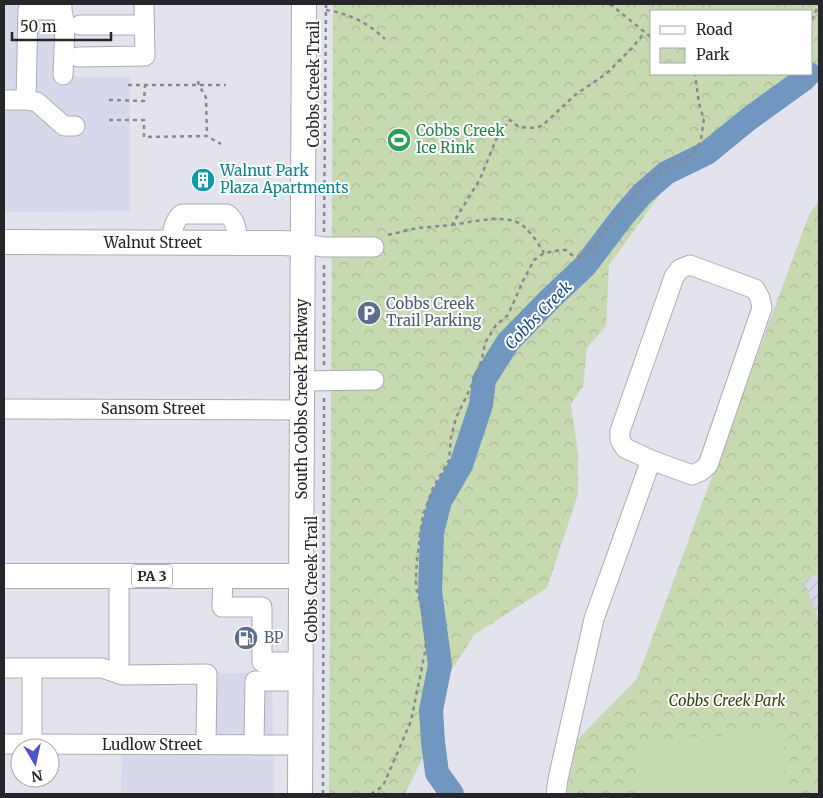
<svg xmlns="http://www.w3.org/2000/svg" width="823" height="798" viewBox="0 0 823 798" font-family="Merriweather,serif">
	<defs>
		<pattern id="industrial-furrows" width="10" height="10" patternUnits="userSpaceOnUse" patternTransform="scale(1.25)"><rect width="10" height="10" fill="#d7d8e9"/><path d="M-1 1l2-2M0 10L10 0M9 11l2-2" fill="none" stroke="#b8b9c8"/></pattern>
		<pattern id="park-crowns" width="20" height="18" patternUnits="userSpaceOnUse" patternTransform="scale(1.25)"><rect width="20" height="18" fill="#c7d9b0"/><path d="M2 6a3 3 0 1 1 6 0M12 15a3 3 0 1 1 6 0" fill="none" stroke="#abba98"/></pattern>
	</defs>
	<rect width="100%" height="100%" fill="#e2e3ed"/>
	<path fill="#d7d8e9" d="M4,4H71V77H130V211L4,212Z
		M210,673H272L274,794H121L122,752L211,750Z"/>
	<path fill="url(#industrial-furrows)" d="M819,574V621L804,580Z"/>
	<path fill="url(#park-crowns)" fill-rule="evenodd" d="M333,4H819V72L672,178L609,265L606,326L587,348L583,387L571,404L578,453V494L547,588L474,635L442,685L434,734L405,794H329ZM652,11H812V74H652Z
		M819,200V574L804,580L819,621V794H567L568,784L577,740L637,679L809,215Z"/>
	<path fill="#c7d9b0" d="M721,4H772L765,11H729Z
		M783,733L785,794H637L635,740Z"/>
	<g fill="none" stroke-linecap="round" stroke-linejoin="round">
		<path stroke="#7196c0" stroke-width="24" d="M452,794L437,773L433,742L431,710L440,665L430,592L432,532L440,501L461,465L481,405L484,380L508,342L551,298L585,266L623,216L642,194L666,173L707,153L750,118L804,79L809,74"/>
		<g stroke="#acacb6" stroke-width="21">
			<path id="minor" d="M62,10L65,25L63,75
				M80,25H144
				M78,57L145,56L144,4
				M4,100H26L37,102L64,126H75
				M26,100L28,10H62V4
				M171,242C173,232 173,221 182,214H227C237,221 236,231 238,243
				M303,244L324,247H374
				M690,265L755,289L760,298L762,308L708,465L701,471L692,475L651,460L625,448L620,440V431L674,277L680,269Z
				M302,381L374,380
				M4,409L302,410
				M119,576V674
				M223,576L222,607H262V662H300
				M4,668H102L123,675L207,674L206,745
				M4,744L300,745
				M32,744V668
				M254,745L255,681H300
				M556,794L558,779L594,619L651,460"/>
		</g>
		<g stroke="#acacb6" stroke-width="26">
			<path id="major" d="M4,242L281,243L303,244
				M4,576H300
				M300,794L304,4"/>
		</g>
		<path stroke="#898a91" stroke-width="2.5" stroke-dasharray="4 4" stroke-linecap="butt" d="M610,4L652,38
			M326,10C348,13 368,23 385,39
			M812,20L819,4
			M719,74H733
			M198,81C199,89 204,91 206,98L207,136
			M128,85H226
			M109,100L144,101L145,85
			M109,120H144V137L207,136L221,144
			M452,225C472,222 505,213 522,225C531,232 538,243 544,253
			M324,232L326,4
			M388,235L417,228L452,225L480,179L498,135L510,120L519,127L536,128L543,125L575,95L607,73L631,49L645,32
			M324,365V263
			M323,794L324,395
			M371,794L383,786L411,721L425,652L426,642L424,624L423,611L416,588V571L420,534L423,515L433,488L449,460L451,437L456,418L476,376L482,359L485,343L496,325L508,315L523,281L534,260L544,253L561,250H566L573,256L581,257L590,251L606,229L641,187L655,174L686,158L697,149L701,139L704,119L699,104L695,74"/>
		<use href="#minor" stroke="#fff" stroke-width="19"/>
		<use href="#major" stroke="#fff" stroke-width="24"/>
	</g>
	<defs>
		<g id="stadium-disc" transform="scale(1.25)"><circle r="9.5" fill="#2e9e5b" stroke="#fff"/><path d="M0-5a6.5 5 0 1 0 0 10a6.5 5 0 1 0 0-10ZM-3.5-1.8h7v3.6h-7Z" fill="#fff"/></g>
		<g id="building-disc" transform="scale(1.25)"><circle r="9.5" fill="#0f9aa8" stroke="#fff"/><path d="M-4-6H4V6H1V3H-1V6H-4ZM-2.5-4.3h1.7v1.8h-1.7ZM.8-4.3h1.7v1.8H.8ZM-2.5-1h1.7V.8h-1.7ZM.8-1h1.7V.8H.8Z" fill="#fff"/></g>
		<g id="parking-disc" transform="scale(1.25)"><circle r="9.5" fill="#5c6f8a" stroke="#fff"/><path d="M-3.5-5.5H1a3.5 3.5 0 0 1 0 7H-1V5.5H-3.5ZM-1-3.4V-.6H.8a1.4 1.4 0 0 0 0-2.8Z" fill="#fff"/></g>
		<g id="fuel-disc" transform="scale(1.25)"><circle r="9.5" fill="#5c6f8a" stroke="#fff"/><path d="M-5.5-6h7V0h2V4h1.3V-2.5L3-4.5l.8-.8L6-3V5H2.5V1h-1V6h-7ZM-4.2-4.7v3.2H.2V-4.7Z" fill="#fff"/></g>
	</defs>
	<g fill-rule="evenodd">
		<use href="#stadium-disc" x="399" y="140"/>
		<use href="#building-disc" x="203" y="180"/>
		<use href="#parking-disc" x="369" y="313"/>
		<use href="#fuel-disc" x="246" y="638"/>
	</g>
	<g text-anchor="middle" stroke-width="4" stroke-linejoin="round" paint-order="stroke">
		<rect fill="#fff" stroke="#67676a" stroke-width="1" x="132" y="564.5" width="40" height="23" rx="4"/>
		<g font-size="14" font-weight="bold" fill="#26262a">
			<text x="152" y="581">PA 3</text>
		</g>
		<g font-size="15" fill="#26262a" stroke="#fff">
			<text transform="translate(314 84) rotate(-90)" y="5">Cobbs Creek Trail</text>
			<text x="153" y="248">Walnut Street</text>
			<text transform="translate(302 399) rotate(-90)" y="5">South Cobbs Creek Parkway</text>
			<text x="153" y="414">Sansom Street</text>
			<text transform="translate(312 579) rotate(-90)" y="5">Cobbs Creek Trail</text>
			<text x="152" y="750">Ludlow Street</text>
		</g>
		<g font-size="15" fill="#27864d" stroke="#fff" text-anchor="start">
			<text x="416" y="136">Cobbs Creek<tspan x="416" dy="17">Ice Rink</tspan></text>
		</g>
		<g font-size="15" fill="#0d838f" stroke="#fff" text-anchor="start">
			<text x="220" y="176">Walnut Park<tspan x="220" dy="17">Plaza Apartments</tspan></text>
		</g>
		<g font-size="15" fill="#4e5e75" stroke="#fff" text-anchor="start">
			<text x="386" y="309">Cobbs Creek<tspan x="386" dy="17">Trail Parking</tspan></text>
			<text x="264" y="643">BP</text>
		</g>
		<g font-size="15" font-style="italic" fill="#33470d" stroke="#fff">
			<text x="727" y="706">Cobbs Creek Park</text>
		</g>
		<g font-size="16" font-style="italic" fill="#1a4f85" stroke="#fff">
			<text transform="translate(538 315) rotate(-46)" y="6">Cobbs Creek</text>
		</g>
	</g>
	<rect width="823" height="798" fill="none" stroke="#26262a" stroke-width="10"/>
	<rect x="650" y="10" width="162" height="65" fill="#ffffff" stroke="#a8a8aa"/>
	<rect x="660" y="26" width="25" height="8" fill="#ffffff" stroke="#a8a8aa"/>
	<text x="696" y="35" font-size="15" fill="#26262a">Road</text>
	<rect x="660" y="48" width="25" height="15" fill="url(#park-crowns)" stroke="#a8a8aa"/>
	<text x="696" y="60" font-size="15" fill="#26262a">Park</text>
	<g transform="translate(35 763) rotate(171)"><circle r="24" fill="#ffffff" stroke="#a8a8aa"/>
	<path d="M0-4L9 19L0 12L-9 19Z" fill="#4c53c9"/>
	<text y="-8" font-size="14" font-weight="bold" text-anchor="middle" fill="#26262a">N</text>
	</g>
	<path d="M12 32v8h99v-8" fill="none" stroke="#26262a" stroke-width="2.5"/>
	<text x="20" y="32" font-size="15" fill="#26262a" stroke="#ffffff" stroke-width="4" paint-order="stroke">50 m</text>
</svg>
